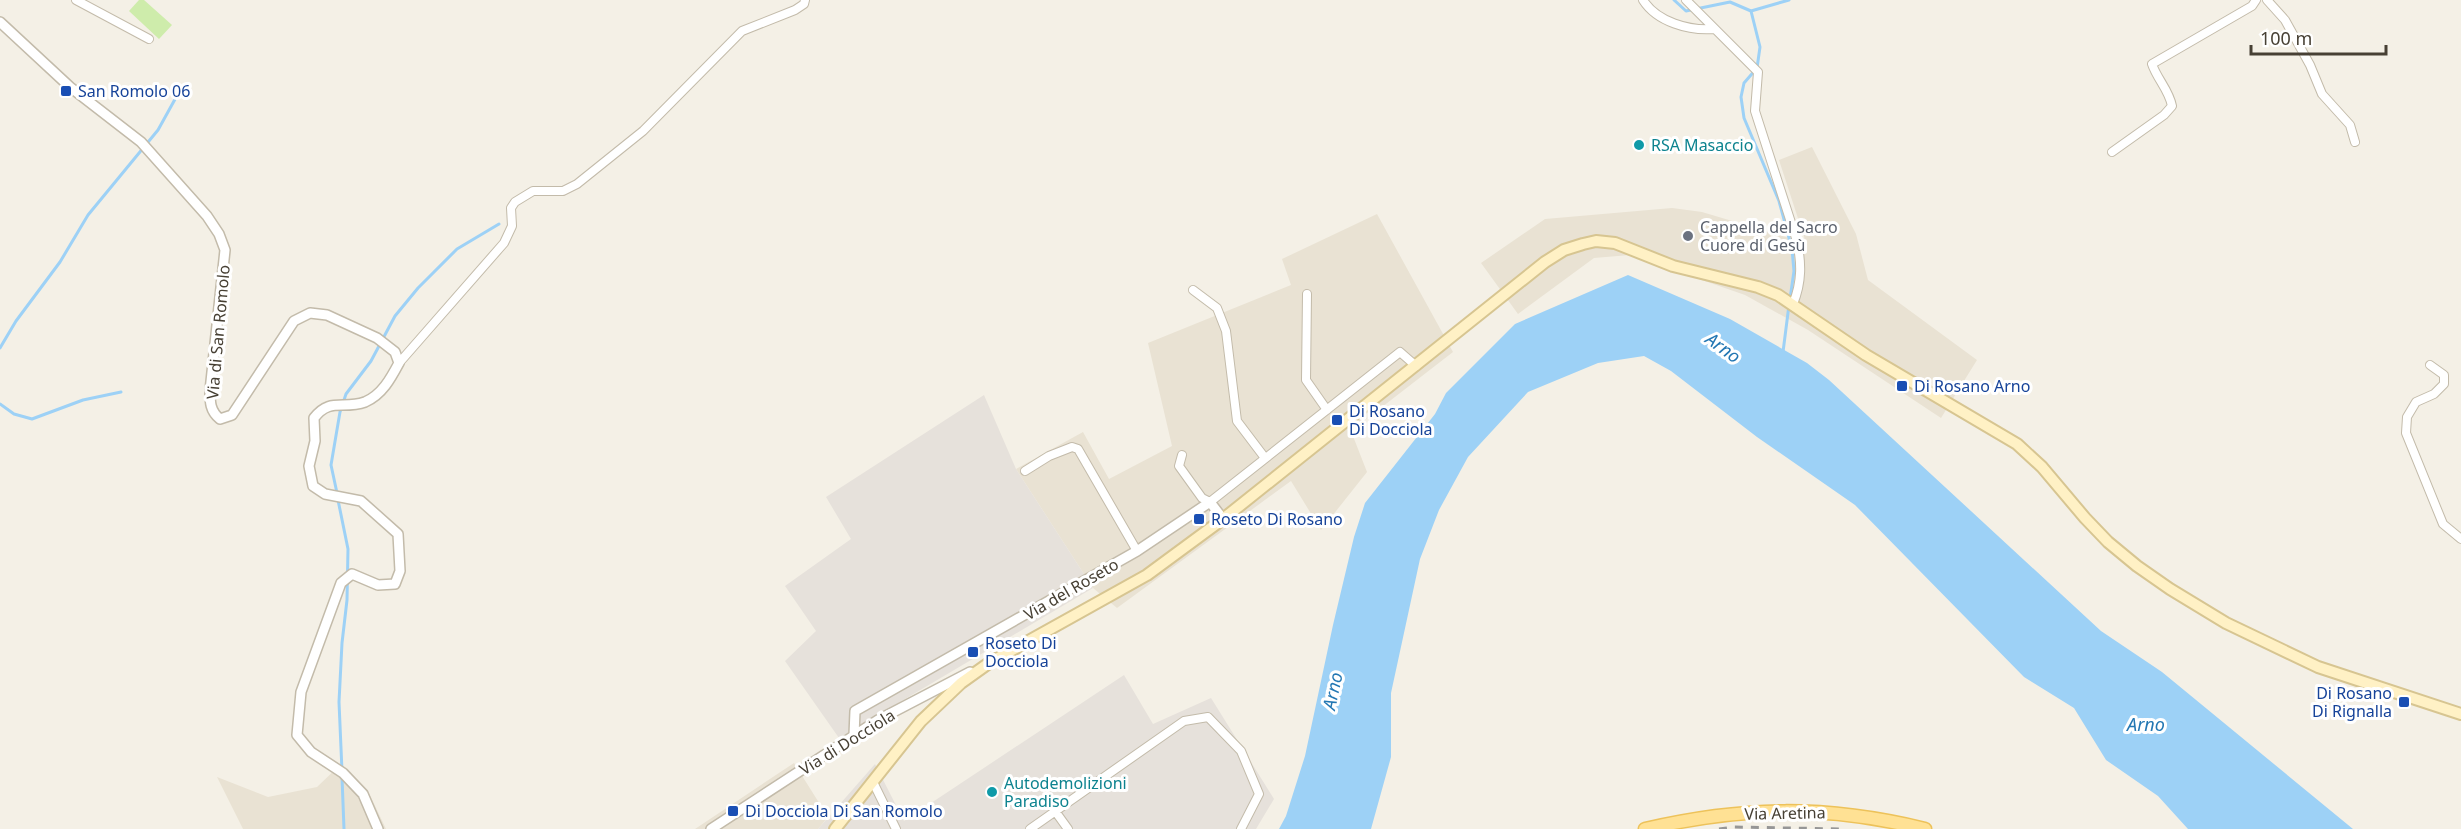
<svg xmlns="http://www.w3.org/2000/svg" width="2461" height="829" viewBox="0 0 2461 829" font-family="'Noto Sans',sans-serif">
	<rect width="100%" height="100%" fill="#f4f0e6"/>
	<path fill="#e9e2d3" d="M1812,147L1856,234L1868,280L1977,360L1941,418L1808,330L1745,295L1630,255L1594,258L1518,314L1481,263L1545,219L1672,208L1702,212L1806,243L1779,160Z
		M1377,214L1453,352L1351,431L1367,472L1321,530L1291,481L1117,608L1093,588L1016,469L1083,432L1109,479L1172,446L1148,343L1291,285L1282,259Z
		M794,763L828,817L818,829H695Z
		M341,764L368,791L386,829H243L217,777L268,797L317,787Z"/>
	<path fill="#e6e1db" d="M984,395L1016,469L1093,588L839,738L785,661L816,631L785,586L851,539L826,497Z
		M1124,675L1153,724L1211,698L1274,799L1256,829H818L875,764L904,821Z"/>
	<path fill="#ceecab" d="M139,0H144L172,25L159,39L129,11Z"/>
	<path fill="#9dd1f6" d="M1628,275L1730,319L1807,363L1829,380L2101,631L2162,672L2353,829H2188L2158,796L2106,760L2074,708L2024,677L1855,505L1757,437L1671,371L1644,356L1598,363L1528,392L1468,457L1439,510L1420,559L1391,693V757L1371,829H1279L1286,816L1305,756L1333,625L1354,537L1365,503L1435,414L1446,393L1515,324Z"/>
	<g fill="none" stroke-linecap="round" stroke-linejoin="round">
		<path stroke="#9dd1f6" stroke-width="3" d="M1674,0L1686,11L1730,2L1751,11L1760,47L1757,68L1744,83L1741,97L1744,118L1779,201L1792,249L1794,271L1790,299
			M1751,11L1789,0
			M0,348L16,321L60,262L88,215L158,130L179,92
			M1783,352L1789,305
			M0,404L14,414L32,419L83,400L121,392
			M337,493L331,465L340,412L346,394L371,361L395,316L418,288L457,249L499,224
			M338,500L348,549L347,600L342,643L339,702L342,771
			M342,777L344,829"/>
		<g stroke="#c3bbaa" stroke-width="10">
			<path id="minor" d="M76,0L149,39
				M1643,0C1657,22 1689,31 1714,29
				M1686,0L1758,72L1755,111L1796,238C1802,262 1802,282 1793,304
				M2267,0L2285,20L2310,65L2322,94L2350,125L2355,142
				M2112,152L2164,115L2172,106C2169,90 2157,79 2152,64L2252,6L2256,0
				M1193,290L1217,308L1226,331L1237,421L1265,458
				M1307,294L1306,380L1327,410
				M399,363L504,243L512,226L511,208L515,202L533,191H563L577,184L643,131L742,31L795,10L804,4L805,0
				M2430,365L2444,375V384L2434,394L2416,402L2407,417L2406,433L2443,524L2461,539
				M1182,455L1179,466L1202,498L1210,502L1400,352L1416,366
				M1025,471L1049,456L1072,447L1078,449L1137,551
				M873,782L896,829
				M1055,811L1068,829
				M1030,829L1184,721L1208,717L1241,751L1259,794L1241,829"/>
		</g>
		<g stroke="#c3bbaa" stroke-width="12">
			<path id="tertiary" d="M0,22L70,87L141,142L207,216L219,234L225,250L210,391C210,402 210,411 220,419L232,415L294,321L310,313L327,315L377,338L395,352L399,363C391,378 382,395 365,402C343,410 330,397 314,418L315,441L309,466L313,486L325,494L361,501L398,534L400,571L395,584L378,585L352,574L341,583L301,692L297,735L311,752L343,773L363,794L378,829
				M854,735L855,711L1137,551L1210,502L1223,519
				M711,829L878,720L970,672"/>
		</g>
		<g stroke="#d7c591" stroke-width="14">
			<path id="secondary" d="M835,829L921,721L961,683L989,663L1147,575L1223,519L1545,262L1564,250L1583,244L1596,241L1615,243L1673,266L1758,287L1778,295L1866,355L2017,444L2042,467L2085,518L2108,542L2137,566L2170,589L2226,623L2318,667L2461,714"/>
		</g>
		<g stroke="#edc25a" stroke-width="15">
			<path id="primary" d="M1645,829C1744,806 1826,805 1925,829"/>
		</g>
		<use href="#minor" stroke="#fff" stroke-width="8"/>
		<use href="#tertiary" stroke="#fff" stroke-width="9"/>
		<use href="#secondary" stroke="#fff1c5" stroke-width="10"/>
		<use href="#primary" stroke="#ffe194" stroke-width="12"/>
		<path stroke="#969696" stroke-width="3" stroke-dasharray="8 8" stroke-linecap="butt" d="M1719,829L1733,827L1842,829"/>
	</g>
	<g fill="#1a4fb4" stroke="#fff" stroke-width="2">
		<rect x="60" y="85" width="12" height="12" rx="3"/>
		<rect x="1896" y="380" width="12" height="12" rx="3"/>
		<rect x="1331" y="414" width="12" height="12" rx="3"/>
		<rect x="1193" y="513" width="12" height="12" rx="3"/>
		<rect x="967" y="646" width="12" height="12" rx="3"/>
		<rect x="2398" y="696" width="12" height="12" rx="3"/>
		<rect x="727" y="805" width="12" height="12" rx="3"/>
	</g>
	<g fill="#0f9aa8" stroke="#fff" stroke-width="2">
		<circle cx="1639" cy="145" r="6"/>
		<circle cx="992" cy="792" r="6"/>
	</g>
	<circle fill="#6b7280" stroke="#fff" stroke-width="2" cx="1688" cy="236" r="6"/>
	<g text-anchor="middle" stroke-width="6" stroke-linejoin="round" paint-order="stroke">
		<g font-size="16" fill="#164399" stroke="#fff" text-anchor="start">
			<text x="78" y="97">San Romolo 06</text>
			<text x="1914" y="392">Di Rosano Arno</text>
			<text x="1349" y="417">Di Rosano<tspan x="1349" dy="18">Di Docciola</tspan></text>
			<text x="1211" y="525">Roseto Di Rosano</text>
			<text x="985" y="649">Roseto Di<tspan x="985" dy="18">Docciola</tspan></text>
			<text x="2392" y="699" text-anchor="end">Di Rosano<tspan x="2392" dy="18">Di Rignalla</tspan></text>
			<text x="745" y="817">Di Docciola Di San Romolo</text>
		</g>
		<g font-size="16" fill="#0d838f" stroke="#fff" text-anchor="start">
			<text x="1651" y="151">RSA Masaccio</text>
			<text x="1004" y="789">Autodemolizioni<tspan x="1004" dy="18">Paradiso</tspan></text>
		</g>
		<g font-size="16" fill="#5b616d" stroke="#fff" text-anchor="start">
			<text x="1700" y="233">Cappella del Sacro<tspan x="1700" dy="18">Cuore di Gesù</tspan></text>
		</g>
		<g font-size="16" fill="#474034" stroke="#fff">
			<text transform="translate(218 332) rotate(-85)" y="6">Via di San Romolo</text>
			<text transform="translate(1071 589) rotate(-30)" y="6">Via del Roseto</text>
			<text transform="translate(847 742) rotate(-32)" y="6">Via di Docciola</text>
			<text transform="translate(1785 813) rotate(-1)" y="6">Via Aretina</text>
		</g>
		<g font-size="18" font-style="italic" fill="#2377b3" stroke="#fff">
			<text transform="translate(1723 348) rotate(36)" y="6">Arno</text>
			<text transform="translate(1333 691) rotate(-78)" y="6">Arno</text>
			<text x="2146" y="731">Arno</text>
		</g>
	</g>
	<path d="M2251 45v9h135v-9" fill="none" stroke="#474034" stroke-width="3"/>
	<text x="2260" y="45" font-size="18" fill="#474034" stroke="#ffffff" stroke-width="4.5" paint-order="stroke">100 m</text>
</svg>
